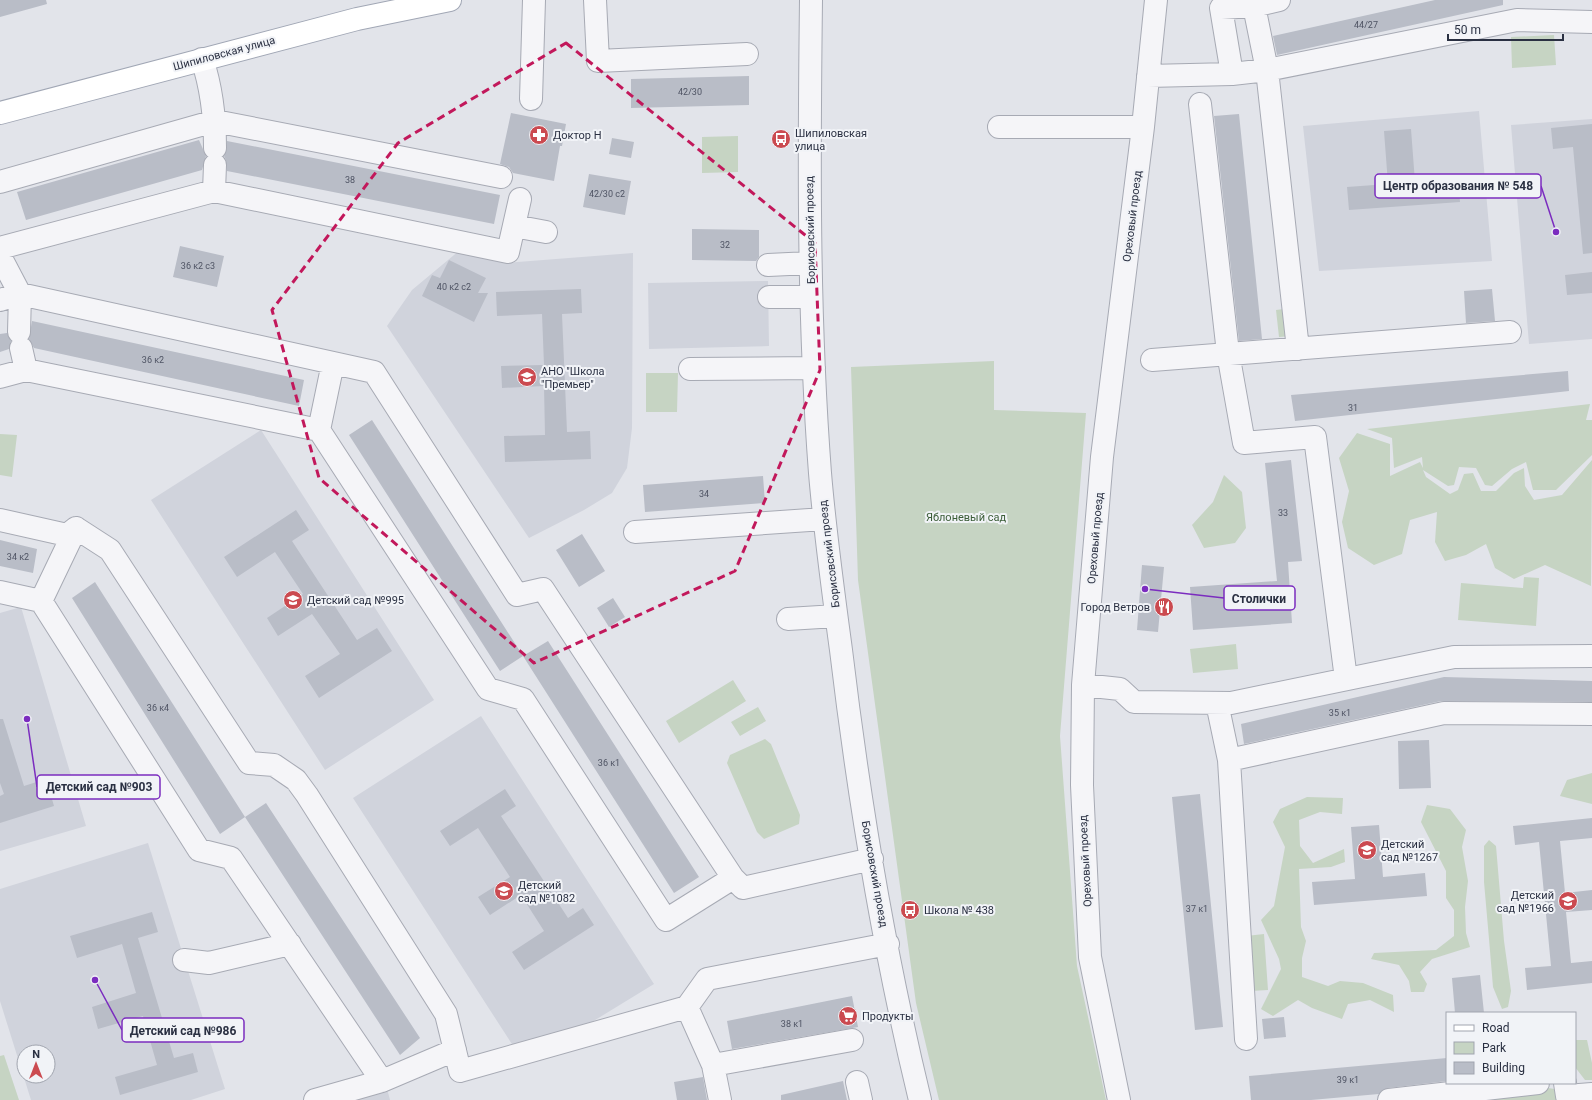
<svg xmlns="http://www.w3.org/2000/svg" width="1592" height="1100" viewBox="0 0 1592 1100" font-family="Roboto,sans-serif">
	<rect width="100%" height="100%" fill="#e2e4ea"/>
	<path fill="#d0d3dc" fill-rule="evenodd" d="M1479,111L1492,261L1319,271L1303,126Z
		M1592,119V339L1529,344L1511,125Z
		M460,250L505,263L633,253L632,428L627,468L612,493L584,510L529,538L387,326L412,290Z
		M768,281L769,346L649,349L648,283Z
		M261,430L434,700L325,770L151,500Z
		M21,607L86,826L0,851V613Z
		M481,716L654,984L538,1055H519L353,798Z
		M148,843L225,1089L191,1100H31L0,1001V889ZM24,1052H48V1076H24Z
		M386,1085L390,1100H332Z"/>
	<path fill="#c6d4c3" d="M1554,35L1556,65L1512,68L1511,37Z
		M738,136V172L702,173V137Z
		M1291,308L1294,336L1279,337L1276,310Z
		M994,361V410L1086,413L1060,736L1077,966L1106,1100H939L916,1003L858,580L851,367Z
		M646,373H678L677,412H646Z
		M1590,404L1586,420H1592V455L1556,490H1533L1526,462L1512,469L1492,486L1485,485L1476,468L1459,467L1454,485L1448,486L1423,470L1426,477L1450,494L1458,490L1464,474L1473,473L1481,491H1496L1514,473L1524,468L1525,486L1534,500L1562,495L1592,460L1591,586L1545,565L1514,579L1495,568L1486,544L1466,555L1445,561L1435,542L1437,512L1410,520L1402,554L1374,565L1348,548L1342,522L1349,491L1339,458L1357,433L1390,444V476L1420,462L1423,468L1422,457L1394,468L1392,438L1367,429Z
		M0,434L17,435L12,477L0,475Z
		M1224,475L1242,492L1246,528L1235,543L1204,548L1192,525L1213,502Z
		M1524,577L1539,578L1536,626L1458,620L1461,583L1523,588Z
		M1236,644L1238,669L1193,673L1190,649Z
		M733,680L746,701L679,743L666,721Z
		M758,707L766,721L740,736L731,722Z
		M765,739L771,744L800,815L799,824L764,839L757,832L727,763L730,755Z
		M1592,773V804L1560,796L1567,780Z
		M1307,797L1343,798L1342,814L1320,812L1299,820L1300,846L1313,863L1344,849L1345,862L1331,867L1299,869L1301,927L1306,941L1302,958V977L1328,986L1340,981L1363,983L1393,995L1394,1012L1370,1000L1348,1004L1342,1019L1312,1008L1298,1000L1273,1016L1261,1009L1281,969L1279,959L1261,920L1274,906L1285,847L1273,822L1280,809Z
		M1427,805L1450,809L1466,830L1462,847L1468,881L1465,907L1466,933L1470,947L1432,959L1420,972L1427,984L1424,992H1411L1409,981L1399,965L1371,959L1374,953L1436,950L1454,936V910L1446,898V871L1421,822Z
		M1489,840L1496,846L1504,941L1511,991L1508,1007L1502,1009L1493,987L1489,939L1484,882V846Z
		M1264,934L1268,990L1251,991L1246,936Z
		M1575,1040H1587L1592,1063V1080H1585L1575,1067Z
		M4,1055L19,1100H0V1056Z
		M1548,1088L1561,1090L1563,1100H1472L1517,1089Z"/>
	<path fill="#b9bdc7" d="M0,0H46L47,4L0,17Z
		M1435,0H1503V5L1277,55L1273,36Z
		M749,76V105L631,108V79Z
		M511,113L566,124L562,146H560L554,181L513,173L509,167L500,164Z
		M1239,114L1262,339L1239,341L1214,116Z
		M1592,124V253L1583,254L1573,147L1553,149L1551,128Z
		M1411,129L1415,182L1458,178L1460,202L1349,210L1347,187L1388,184L1384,131Z
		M612,138L634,142L631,158L609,154Z
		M199,140L206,156L202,170L26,220L17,192Z
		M227,141L500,195L494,224L227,171L226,160L224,156L227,148Z
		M589,174L631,181L625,215L583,207Z
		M692,229L759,230V257L756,261L692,260Z
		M180,246L224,256L217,287L173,277Z
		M449,260L486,278L478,293H488L474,322L422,296L432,275L440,278Z
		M1592,272V293L1567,295L1565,275Z
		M581,289L582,313L562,314L567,432L590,431L591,459L505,462L504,436L545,435L544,386L502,388L501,366L544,365L542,314L497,316L496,292Z
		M1492,289L1495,321L1466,323L1464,291Z
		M32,321L304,380L299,406L34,348L29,339Z
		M7,333L11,341L9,349L0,352V334Z
		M1568,371L1569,391L1295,421L1291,395Z
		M372,420L523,656L500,671L349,435Z
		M1291,460L1302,561L1288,562L1292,623L1193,630L1190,587L1277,581L1265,463Z
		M763,476L765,503L645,512L643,485Z
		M296,510L309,530L292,541L357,640L377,628L392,651L319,698L305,676L340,654L312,614L278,636L267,618L303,594L275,552L237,577L224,557Z
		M582,534L605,571L579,587L556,550Z
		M0,540L37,549L33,573L0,566Z
		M1142,565L1164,567L1158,632L1137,630Z
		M95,582L245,817L220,834L72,598Z
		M613,598L625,617L609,627L597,608Z
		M548,641L699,877L674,893L523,656Z
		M1444,677L1592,681V702L1441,701L1244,744L1241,724Z
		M0,719H3L24,786L46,779L54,806L0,823V796L4,794L0,783Z
		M1429,740L1431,788L1399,789L1398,741Z
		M505,789L516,806L501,816L536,869L568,918L583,908L594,925L524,970L512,952L544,931L521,895L490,915L478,897L510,877L478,828L450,846L440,831Z
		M1200,794L1223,1027L1195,1030L1172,797Z
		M266,803L420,1038L400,1055L245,817Z
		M1592,818V838L1560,841L1565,893L1592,890V910L1566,912L1571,963L1592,961V983L1527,990L1525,968L1551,966L1539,842L1515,845L1513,826Z
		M1379,825L1383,877L1425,873L1427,896L1314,905L1312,882L1355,879L1351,827Z
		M152,912L158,932L138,938L174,1058L193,1053L198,1072L120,1095L115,1077L157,1065L143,1016L98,1029L92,1007L136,993L122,944L77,958L70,936Z
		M1480,975L1484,1013H1455L1452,978Z
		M852,996L858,1027L732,1049L727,1021Z
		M1284,1017L1286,1037L1264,1039L1262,1019Z
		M1447,1058V1081L1388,1088L1379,1094L1311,1100H1251L1249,1076Z
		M703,1077L707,1100H677L674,1082Z
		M843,1081L847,1100H781V1095Z"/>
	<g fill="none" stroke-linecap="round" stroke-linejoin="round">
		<g stroke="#a7aab4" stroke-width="24">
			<path id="minor" d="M595,0L598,61L747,54
				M811,0C809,158 808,316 820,473C825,533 833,591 841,650C859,801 884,952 920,1100
				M1254,6L1279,0
				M202,59C212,89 215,117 215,148
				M1232,74L1221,8L1254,6L1267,70L1298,349
				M1148,76L1232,74L1267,70L1517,20L1592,22
				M531,99L534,0
				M1200,104L1228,353L1244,443L1315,437L1346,679
				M999,127H1143
				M0,182L215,121L501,177
				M214,191L215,165
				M514,226L546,232
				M0,248L214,191L508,252L520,199
				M0,256L20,294L19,332
				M768,265L810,263
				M769,297H811
				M0,300L20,294L374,372L517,595L543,589L733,878L743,888L872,859
				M21,348L26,370
				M1152,360L1510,332
				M333,363L319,430L488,689L523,699L666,920L733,878
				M690,369L814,368
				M0,377L26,370L319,430
				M0,520L67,535L76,528L41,601L0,592
				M76,528L110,550L249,763L274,765L296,780L307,795L446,1014L460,1071L687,1007L707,979L888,944
				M635,532L824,519
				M41,601L199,850L231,858L382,1081L455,1050
				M788,619L836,616
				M1083,685L1120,689L1134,702L1231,703L1454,657L1592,656
				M1217,703L1229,760L1444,713L1592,714
				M1229,760L1246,1039
				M184,960L209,963L290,944
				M687,1007L713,1065L720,1100
				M713,1065L852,1040
				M857,1082L861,1100
				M1565,1083L1567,1096L1592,1094
				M315,1100L382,1081
				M1119,1100L1090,957L1082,785L1083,685L1102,457L1143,127L1156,0
				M1389,1100L1538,1083"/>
		</g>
		<g stroke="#a1a7b5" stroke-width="24">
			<path id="major" d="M0,113L357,19L450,0"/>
		</g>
		<use href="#minor" stroke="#f5f5f8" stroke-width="22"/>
		<use href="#major" stroke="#fff" stroke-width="22"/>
	</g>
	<path fill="none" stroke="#c2185b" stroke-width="3" stroke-dasharray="8 5" stroke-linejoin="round" d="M566,43L815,243L820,370L735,571L534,663L319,478L272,310L398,143Z"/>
	<defs>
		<g id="pharmacy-disc" transform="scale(1)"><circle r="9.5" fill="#cb4a50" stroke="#f1f3f7"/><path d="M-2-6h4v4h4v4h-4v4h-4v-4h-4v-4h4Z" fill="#fff"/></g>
		<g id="bus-disc" transform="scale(1)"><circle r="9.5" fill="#cb4a50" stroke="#f1f3f7"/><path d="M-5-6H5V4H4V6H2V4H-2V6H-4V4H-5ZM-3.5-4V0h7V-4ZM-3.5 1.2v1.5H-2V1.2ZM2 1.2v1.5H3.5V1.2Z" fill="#fff"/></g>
		<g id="school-disc" transform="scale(1)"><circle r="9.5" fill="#cb4a50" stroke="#f1f3f7"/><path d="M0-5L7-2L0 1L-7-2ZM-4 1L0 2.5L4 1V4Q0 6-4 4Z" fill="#fff"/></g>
		<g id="restaurant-disc" transform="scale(1)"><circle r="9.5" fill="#cb4a50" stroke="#f1f3f7"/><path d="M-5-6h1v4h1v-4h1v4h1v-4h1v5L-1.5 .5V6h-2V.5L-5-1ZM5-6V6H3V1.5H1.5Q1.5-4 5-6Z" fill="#fff"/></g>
		<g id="supermarket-disc" transform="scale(1)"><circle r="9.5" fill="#cb4a50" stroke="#f1f3f7"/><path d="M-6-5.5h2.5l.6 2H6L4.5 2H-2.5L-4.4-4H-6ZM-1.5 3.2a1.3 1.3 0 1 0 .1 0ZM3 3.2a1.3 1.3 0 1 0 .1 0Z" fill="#fff"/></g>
	</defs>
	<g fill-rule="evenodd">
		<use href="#pharmacy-disc" x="539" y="135"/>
		<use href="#bus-disc" x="781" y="139"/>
		<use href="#school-disc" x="527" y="377"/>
		<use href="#school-disc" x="293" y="600"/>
		<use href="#restaurant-disc" x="1164" y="607"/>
		<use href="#school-disc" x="1367" y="850"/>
		<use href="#school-disc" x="504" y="891"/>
		<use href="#school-disc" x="1568" y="901"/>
		<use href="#bus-disc" x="910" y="910"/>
		<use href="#supermarket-disc" x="848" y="1016"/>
	</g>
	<g text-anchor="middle" stroke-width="4" stroke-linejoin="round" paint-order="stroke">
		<g font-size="9" fill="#4e5363">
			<text x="1366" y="28">44/27</text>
			<text x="690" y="95">42/30</text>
			<text x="350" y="183">38</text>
			<text x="607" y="197">42/30 с2</text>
			<text x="725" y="248">32</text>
			<text x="198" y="269">36 к2 с3</text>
			<text x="454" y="290">40 к2 с2</text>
			<text x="153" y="363">36 к2</text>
			<text x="1353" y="411">31</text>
			<text x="704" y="497">34</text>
			<text x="1283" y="516">33</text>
			<text x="18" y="560">34 к2</text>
			<text x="158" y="711">36 к4</text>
			<text x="1340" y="716">35 к1</text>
			<text x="609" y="766">36 к1</text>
			<text x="1197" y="912">37 к1</text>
			<text x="792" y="1027">38 к1</text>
			<text x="1348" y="1083">39 к1</text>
		</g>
		<g font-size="11" fill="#2a3042" stroke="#f1f3f7">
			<text transform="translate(224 53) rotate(-15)" y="4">Шипиловская улица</text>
			<text transform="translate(1132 216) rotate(-83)" y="4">Ореховый проезд</text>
			<text transform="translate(810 230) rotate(-91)" y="4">Борисовский проезд</text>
			<text transform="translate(1095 538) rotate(-85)" y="4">Ореховый проезд</text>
			<text transform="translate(829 554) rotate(-97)" y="4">Борисовский проезд</text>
			<text transform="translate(1085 861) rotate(-93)" y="4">Ореховый проезд</text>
			<text transform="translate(875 874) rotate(80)" y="4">Борисовский проезд</text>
		</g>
		<g font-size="11" fill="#2a3042" stroke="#f1f3f7" text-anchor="start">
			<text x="795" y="137">Шипиловская<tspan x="795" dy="13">улица</tspan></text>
			<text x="553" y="139">Доктор Н</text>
			<text x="541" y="375">АНО "Школа<tspan x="541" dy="13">"Премьер"</tspan></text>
			<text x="307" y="604">Детский сад №995</text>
			<text x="1150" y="611" text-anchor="end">Город Ветров</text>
			<text x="1381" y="848">Детский<tspan x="1381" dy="13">сад №1267</tspan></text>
			<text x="518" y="889">Детский<tspan x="518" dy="13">сад №1082</tspan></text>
			<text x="1554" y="899" text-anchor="end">Детский<tspan x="1554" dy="13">сад №1966</tspan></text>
			<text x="924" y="914">Школа № 438</text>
			<text x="862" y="1020">Продукты</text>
		</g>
		<g font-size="11" fill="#3b5d38" stroke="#f1f3f7">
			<text x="966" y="521">Яблоневый сад</text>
		</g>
	</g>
	<path fill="none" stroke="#7b2cbf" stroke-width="1.5" d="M1556 232L1541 186M1145 589L1224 598M27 719L37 787M95 980L122 1030"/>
	<g fill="#7b2cbf" stroke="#f1f3f7" stroke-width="1.5">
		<circle cx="1556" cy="232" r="4"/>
		<circle cx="1145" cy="589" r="4"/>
		<circle cx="27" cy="719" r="4"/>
		<circle cx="95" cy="980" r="4"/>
	</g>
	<g fill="#f1f3f7" stroke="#7b2cbf" stroke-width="1.5">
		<rect x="1375" y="174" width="166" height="24" rx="4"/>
		<rect x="1224" y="586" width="71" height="24" rx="4"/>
		<rect x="37" y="775" width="123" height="24" rx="4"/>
		<rect x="122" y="1018" width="122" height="24" rx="4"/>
	</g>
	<g font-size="12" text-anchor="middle" font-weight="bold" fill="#2a3042">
		<text x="1458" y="190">Центр образования № 548</text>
		<text x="1259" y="603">Столички</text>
		<text x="99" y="791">Детский сад №903</text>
		<text x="183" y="1035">Детский сад №986</text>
	</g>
	<rect x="1446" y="1012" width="130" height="72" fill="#f1f3f7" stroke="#a1a5af"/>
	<rect x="1454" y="1025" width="20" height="6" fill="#ffffff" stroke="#a1a5af"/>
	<text x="1482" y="1032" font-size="12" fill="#2a3042">Road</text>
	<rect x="1454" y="1042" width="20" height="12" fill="#c6d4c3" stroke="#a1a5af"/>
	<text x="1482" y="1052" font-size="12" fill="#2a3042">Park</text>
	<rect x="1454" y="1062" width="20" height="12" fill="#b9bdc7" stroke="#a1a5af"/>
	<text x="1482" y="1072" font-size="12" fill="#2a3042">Building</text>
	<g transform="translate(36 1064)"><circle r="19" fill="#f1f3f7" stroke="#a1a5af"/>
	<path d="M0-3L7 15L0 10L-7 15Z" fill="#cb4a50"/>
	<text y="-6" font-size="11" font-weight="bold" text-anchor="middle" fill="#2a3042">N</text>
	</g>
	<path d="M1448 34v6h115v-6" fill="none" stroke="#2a3042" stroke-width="2"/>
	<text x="1454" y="34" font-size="12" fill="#2a3042" stroke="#f1f3f7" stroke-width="3" paint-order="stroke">50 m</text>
</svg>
